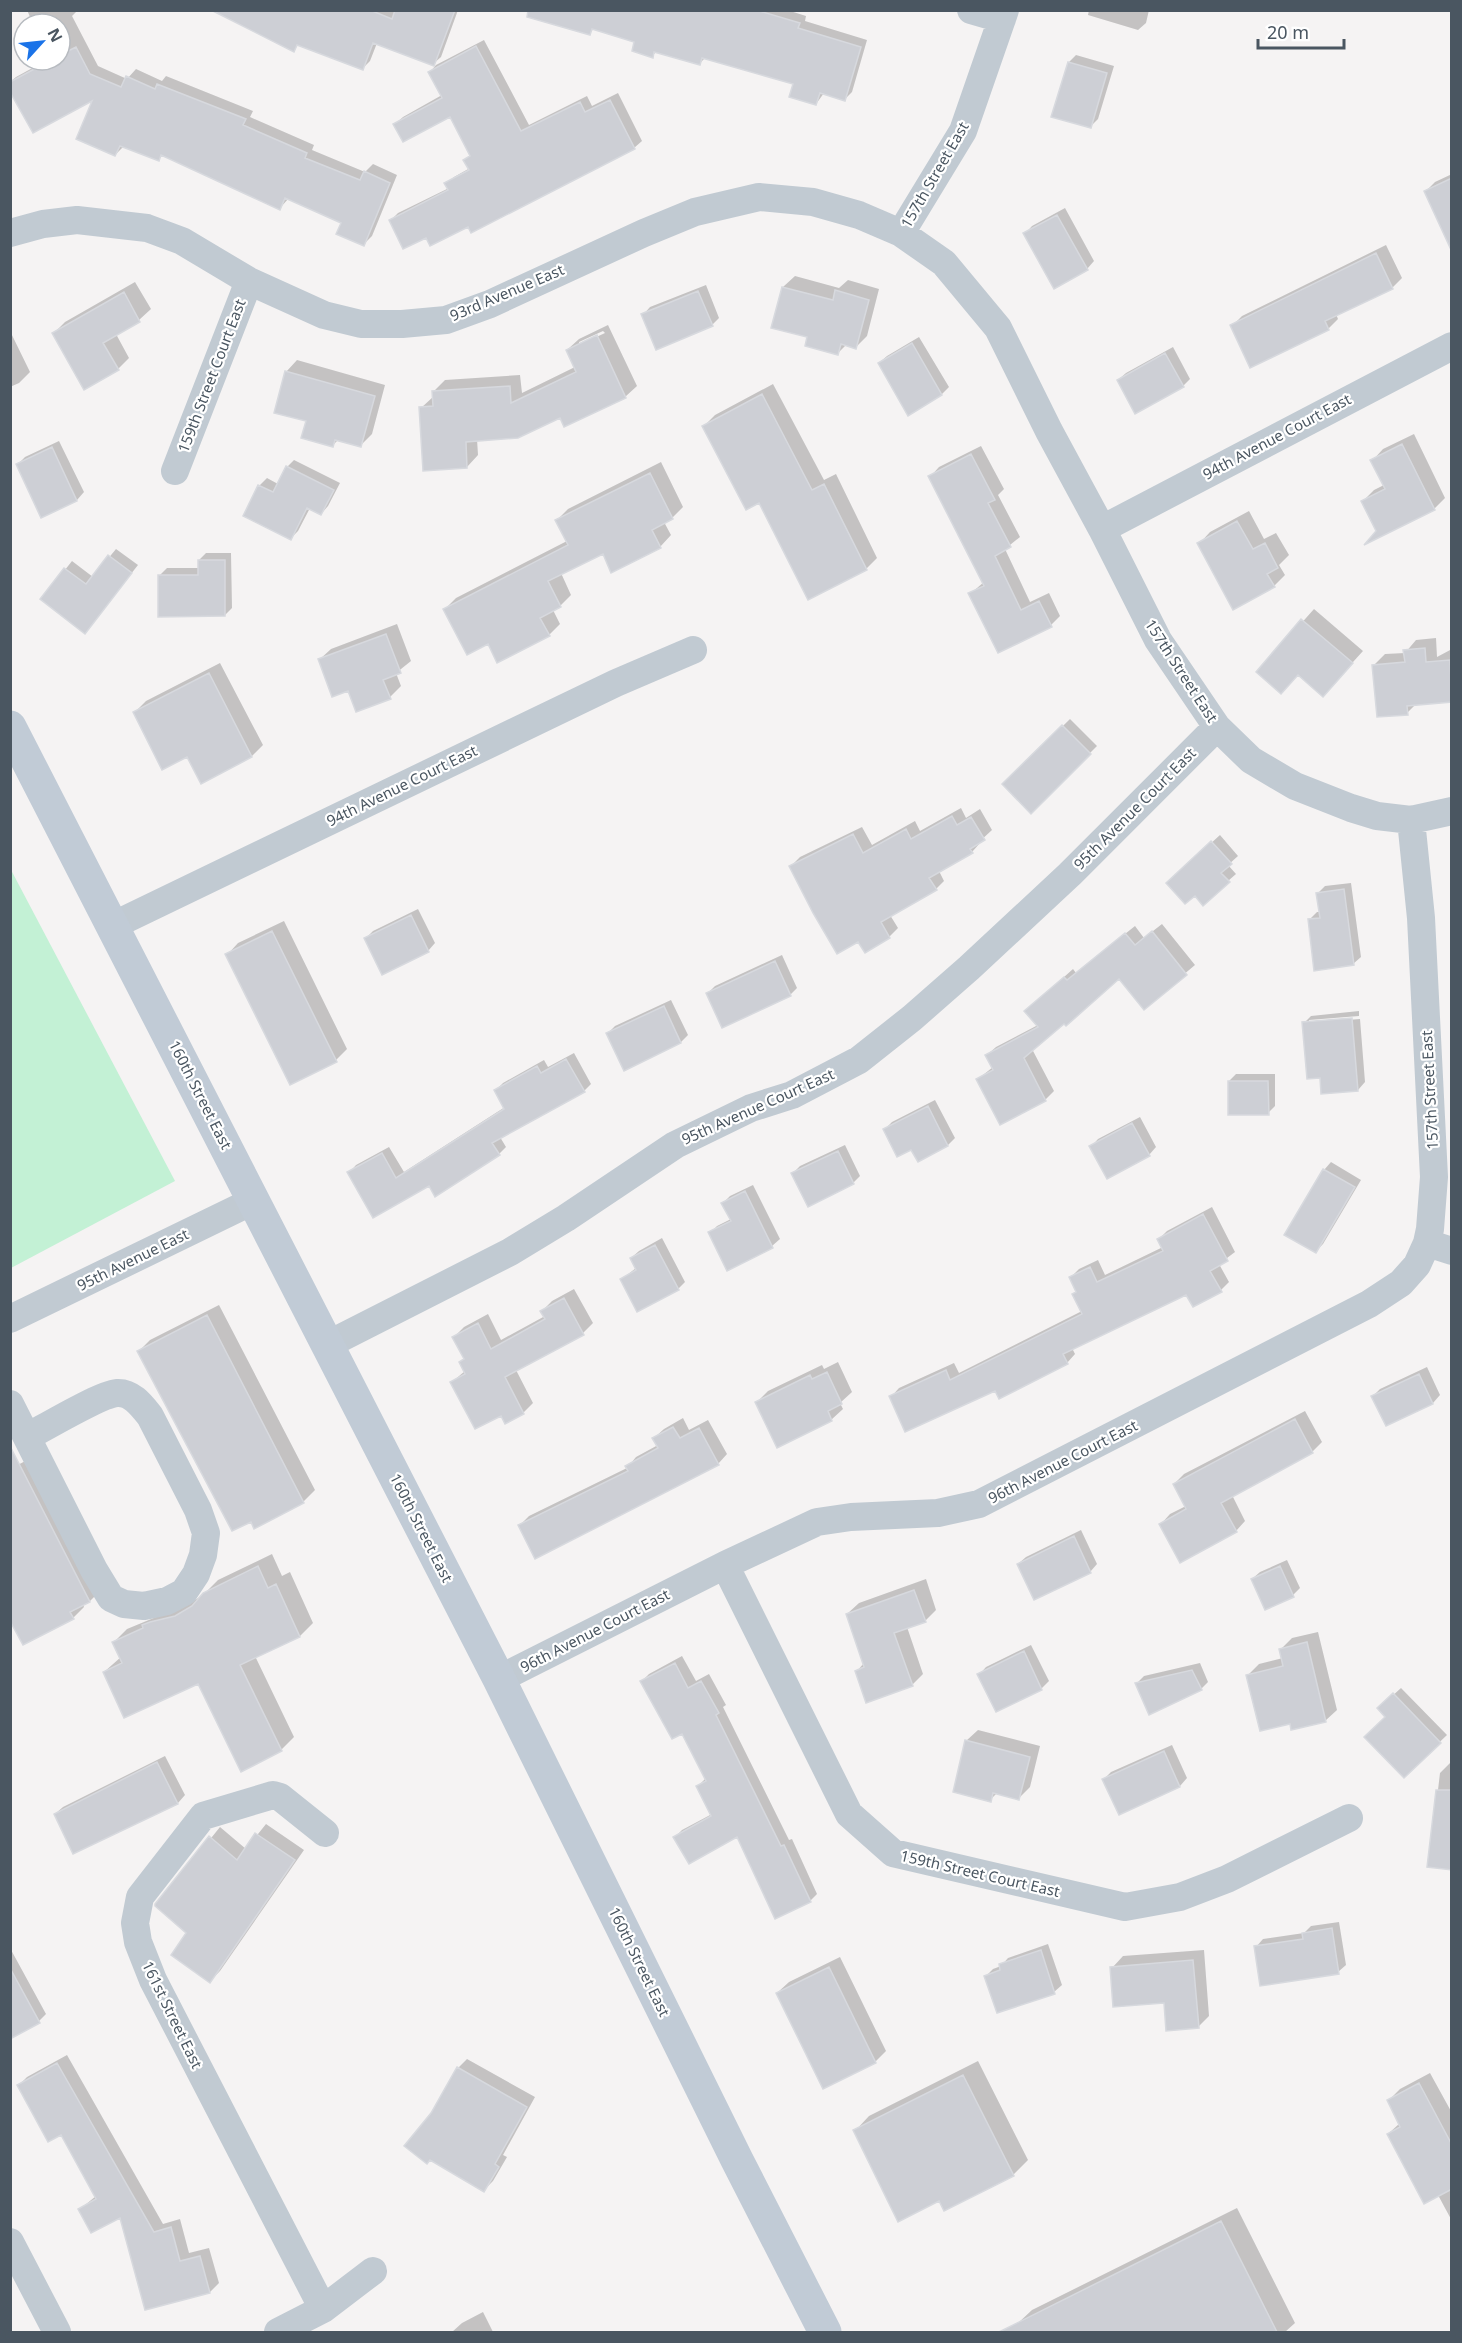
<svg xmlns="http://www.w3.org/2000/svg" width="1462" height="2343" viewBox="0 0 1462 2343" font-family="'Noto Sans',sans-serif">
	<rect width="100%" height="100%" fill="#f5f3f3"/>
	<path fill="#c3f1d5" d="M10,868L175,1181L11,1268H10Z"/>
	<path fill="#0003" fill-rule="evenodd" d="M27,10H78L72,16L98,66L127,79L136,69L162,81L166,76L253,111L250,117L314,145L312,150L365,172L373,164L397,175L372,236L364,244L343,222L289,198L280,208L163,155L158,159L124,146L115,155L95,98L10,82L16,77L47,60H60V24H33Z
		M213,10H458L441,57L433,64L377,43L370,61L363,68L299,44L294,50Z
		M541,10H787L806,16L805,21L867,40L852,92L845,99L824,93L816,104L795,83L706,57L700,63L657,51L652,56L636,41L595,28L589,33Z
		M1089,10H1149L1146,23L1138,30L1088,15Z
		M484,40L529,125L587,96L592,106L618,93L642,141L634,148L468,225L426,236L391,220L398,213L449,188L446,184L454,177L470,168L465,160L471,154L451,115L395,124L403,117L442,95L430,72L436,65Z
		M1076,55L1114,66L1098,119L1090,127L1069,62Z
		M1452,174V233L1426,191L1435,182Z
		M1065,208L1094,261L1087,269L1025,234L1032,226Z
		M1386,245L1402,278L1393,287L1336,314L1338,319L1328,329L1232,326L1242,316Z
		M795,276L839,288L848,280L879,289L867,336L856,347L847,344L838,353L809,336L783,287Z
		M135,282L151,309L139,320L116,334L129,358L118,369L54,333L65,322Z
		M706,285L719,318L712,325L643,315L650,307Z
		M608,325L637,386L625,397L565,425L561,416L477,439L478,455L467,467L421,408L434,396L433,392L445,380L520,375L522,393L575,367L567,350L579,339ZM603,331L605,333L579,345V342Z
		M10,331L30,372L19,383L10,387Z
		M919,337L949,387L942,394L909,414L879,363L887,356Z
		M1173,347L1190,379L1183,386L1118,380L1126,373Z
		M297,360L385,385L372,434L361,445L339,439L333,445L308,420L286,372Z
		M773,384L824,480L836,474L877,558L866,569L760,501L704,426L715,415Z
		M1414,434L1445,498L1434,509L1378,531L1363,501L1374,490L1384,485L1372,461L1383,449Z
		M59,441L84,492L77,500L42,516L18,464L25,457Z
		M981,446L1004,489L998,495L1020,537L1005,549L1030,602L1049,593L1060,616L1051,625L970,594L984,582L930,477L939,467Z
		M294,460L340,483L328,506L321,514L310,508L298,531L291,538L245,515L259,486L267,478L278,484L287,467Z
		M661,462L683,507L672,518L664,522L671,535L660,547L603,552L561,573L571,595L560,606L553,610L560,624L549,635L488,642L445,609L456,598L567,541L557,520L568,509Z
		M1249,511L1264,539L1276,533L1289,555L1279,565L1285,575L1274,586L1199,544L1210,532Z
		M116,549L138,565L85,632L42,599L72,561L93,577Z
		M206,553H231L232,608L225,615L159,576L167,568H199V560Z
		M1314,609L1363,651L1323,695L1298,674L1258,672Z
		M397,624L411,661L396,673L401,686L390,697L349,689L319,660L331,649Z
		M1436,638L1437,657L1452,649V700L1417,703L1407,713L1373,666L1385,654L1405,653L1416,640Z
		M220,663L263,745L252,756L187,755L135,712L146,701Z
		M1070,719L1097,746L1031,812L1004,784Z
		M961,808L966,818L980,809L992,830L979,842L980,843L972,852L939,871L944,881L936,889L890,915L898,928L889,937L865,951L859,940L791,866L800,857L862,827L872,845L915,821L920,831Z
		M1220,835L1238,856L1228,865L1236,874L1228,881L1175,876Z
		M1351,883L1361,957L1353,964L1309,920L1317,912H1320L1318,893L1325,886Z
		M418,909L435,943L428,951L366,938L373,931Z
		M284,921L347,1049L336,1060L227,955L238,943Z
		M1162,924L1195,965L1144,1008L1119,977L1032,1049L1054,1091L1045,1100L1001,1123L978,1079L993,1067L987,1055L996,1047L1038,1025L1035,1003L1073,969L1076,973L1135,926L1144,938Z
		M782,955L797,988L790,995L707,994L715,986Z
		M671,1000L688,1035L681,1042L625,1069L608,1033L615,1026Z
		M1359,1011V1016L1309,1020V1023L1360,1019L1365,1082L1358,1090L1321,1076L1304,1023L1311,1016Z
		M574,1053L591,1084L584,1091L500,1137L506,1147L499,1154L429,1184L349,1173L356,1165L389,1147L404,1172L505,1107L496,1090L503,1083L544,1060L548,1067Z
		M1236,1074H1275V1106L1268,1113L1229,1081Z
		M935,1100L955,1138L948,1145L912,1148L885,1129L892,1122Z
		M1140,1117L1156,1147L1149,1155L1107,1177L1091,1147L1098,1139Z
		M845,1145L860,1176L853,1183L793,1173L800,1166Z
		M1331,1162L1361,1180L1323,1244L1316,1251L1324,1170Z
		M753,1185L780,1239L772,1246L728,1269L710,1233L717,1226L731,1219L723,1203L730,1196Z
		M1212,1207L1235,1252L1219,1264L1229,1282L1221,1290L1187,1293L1072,1348L1075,1354L1067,1363L995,1389L891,1397L899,1388L954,1363L959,1373L1082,1311L1077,1291L1071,1277L1079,1269L1098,1260L1105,1275L1163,1247L1159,1239L1167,1231Z
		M662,1238L685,1282L678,1289L622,1279L636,1268L631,1258L639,1251Z
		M574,1289L593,1323L583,1333L516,1370L533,1403L523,1413L501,1414L452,1382L465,1371L460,1362L465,1358L454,1337L464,1327L488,1314L501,1340L545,1316L542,1311L552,1301Z
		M219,1305L315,1490L304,1501L255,1527L139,1351L150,1340Z
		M838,1362L852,1392L840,1403L843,1409L831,1420L757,1402L768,1391L822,1365L824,1369Z
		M1427,1367L1440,1395L1433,1403L1386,1424L1373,1396L1380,1389Z
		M1305,1411L1322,1442L1312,1452L1232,1495L1245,1521L1236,1531L1161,1524L1170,1514L1186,1506L1174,1484L1184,1474Z
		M683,1418L689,1430L708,1420L727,1454L718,1464L520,1525L529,1516L627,1468L636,1457L658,1445L654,1438L664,1429Z
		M33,1457L101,1590L90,1601L83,1604L84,1607L73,1618L10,1617V1469Z
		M1081,1530L1097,1564L1090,1572L1018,1564L1026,1557Z
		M272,1554L282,1576L290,1572L313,1623L300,1636L255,1656L294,1737L281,1750L198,1682L104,1672L121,1657L114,1642L127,1629L190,1603L203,1595L218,1580Z
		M1287,1560L1300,1588L1293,1595L1252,1579L1260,1572Z
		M926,1579L936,1610L925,1621L907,1627L923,1674L912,1685L857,1671L864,1663L847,1614L859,1603Z
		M1318,1632L1337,1710L1325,1721L1291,1722L1248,1675L1259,1664L1283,1658L1280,1650L1292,1638Z
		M1031,1645L1049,1681L1041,1689L996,1710L979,1675L986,1667Z
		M682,1656L696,1681L709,1674L726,1705L723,1707L789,1840L792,1839L817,1894L810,1901L738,1835L675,1837L682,1830L712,1814L698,1786L705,1779L683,1731L642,1681L649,1674Z
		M1200,1663L1208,1682L1201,1689L1137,1683L1144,1676Z
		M1401,1688L1447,1735L1404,1776L1387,1717L1379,1708Z
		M978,1730L1040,1746L1030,1787L1019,1798L997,1793L990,1800L966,1741Z
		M1172,1745L1187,1778L1180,1786L1120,1813L1104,1779L1111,1772Z
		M165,1756L185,1795L178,1803L73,1852L55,1814L63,1807Z
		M1451,1762H1452V1869L1429,1866L1440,1773Z
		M266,1824L304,1850L220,1971L210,1981L188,1933L157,1905L220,1827L246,1849Z
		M1339,1922L1346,1965L1338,1972L1256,1947L1263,1939L1304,1933L1311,1926Z
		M1048,1944L1062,1985L1054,1992L986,1976L993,1969L1001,1966L1008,1958Z
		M10,1948L46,2014L39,2021L10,2037Z
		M1204,1950L1209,2016L1198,2027L1165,2002L1112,1968L1123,1956Z
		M840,1957L886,2051L875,2062L777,1993L789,1982Z
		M67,2055L163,2224L180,2219L189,2253L209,2248L219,2283L210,2292L121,2215L79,2210L96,2196L61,2133L18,2086L27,2077Z
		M467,2059L535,2097L503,2155L507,2157L493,2181L484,2190L432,2114L458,2068Z
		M978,2061L1028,2160L1013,2175L940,2199L855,2131L869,2116Z
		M1430,2073L1452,2113V2221L1438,2195L1388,2134L1400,2123L1389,2100L1400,2089Z
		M1237,2208L1295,2323L1285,2332H1021L1017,2324L1032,2310Z
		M483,2312L493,2332H452L462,2323Z"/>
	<path fill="#cdcfd5" stroke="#d7d9de" stroke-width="1.5" d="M211,10H370L392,19L395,10H455L434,66L373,43L363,70L297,45L294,52Z
		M528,10H756L800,23L798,28L861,47L845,101L820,93L816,105L789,97L793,84L702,58L700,65L654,52L653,58L632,51L634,42L592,29L590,35L527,17Z
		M476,46L521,131L580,102L585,112L610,100L635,149L471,233L468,227L430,246L426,238L403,249L389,220L448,190L444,183L469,170L463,160L470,156L450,117L403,142L393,124L442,98L428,72Z
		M76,47L90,74L121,87L126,76L155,89L157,84L246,119L243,125L307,153L305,158L360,180L364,171L390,183L364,246L336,234L341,223L285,198L280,210L161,155L159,161L120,146L115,156L76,139L92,101L33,133L10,92V82L51,60H60V55Z
		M1068,62L1107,73L1091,128L1051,117Z
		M1452,178V252L1424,191Z
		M1057,215L1088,270L1054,289L1023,233Z
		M1376,253L1393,289L1325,321L1329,330L1250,368L1230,325Z
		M782,287L833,300L835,290L869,300L856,349L841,344L838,355L805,346L807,337L771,328Z
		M698,291L713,326L656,350L641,314Z
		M124,292L140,322L103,343L119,370L84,390L52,333Z
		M597,335L626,398L564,427L560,418L518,438L466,442L467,468L423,471L419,407L433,406L432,391L510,386L511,403L576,372L566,350Z
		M912,343L942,395L908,416L878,363Z
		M1165,353L1184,387L1135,414L1117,380Z
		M285,371L375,396L361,447L335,440L333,447L301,438L306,421L274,413Z
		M762,394L812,490L824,484L867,570L808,600L759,503L746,510L702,426Z
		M1402,444L1435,510L1364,545L1376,531L1361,501L1385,489L1370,460Z
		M52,447L77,501L41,518L16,464Z
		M971,454L995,500L988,503L1011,547L995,556L1021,610L1039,601L1052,627L998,653L968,593L984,586L928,476Z
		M286,466L334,490L321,515L307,508L291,540L243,516L258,485L273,492Z
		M650,473L673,519L652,530L661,548L611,573L603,554L548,581L561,607L540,618L550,636L497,663L488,644L467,655L443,609L568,545L555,520Z
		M1237,521L1253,549L1265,543L1278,568L1267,574L1275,587L1233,610L1197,543Z
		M108,555L132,573L85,634L40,599L64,568L86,584Z
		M198,560H225V616L158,617V575H198Z
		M1301,619L1353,663L1323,697L1298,675L1281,694L1256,672Z
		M386,634L401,673L383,680L391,699L356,712L348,691L332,697L318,659Z
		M1425,648L1426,662L1450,660L1452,702L1407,706L1408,715L1377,717L1372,665L1405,662L1403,650Z
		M209,673L252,757L201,784L187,757L162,770L133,712Z
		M1062,725L1091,754L1031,814L1002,784Z
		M952,816L957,825L971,817L985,840L970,849L973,853L929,878L937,890L881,922L890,938L865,953L858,942L837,954L813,913L789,866L853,834L863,853L906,829L911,839Z
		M1211,841L1232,864L1221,873L1230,882L1203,906L1195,896L1185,904L1166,883Z
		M1344,889L1354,965L1314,971L1308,919L1320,918L1316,893Z
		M411,915L429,952L382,975L364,938Z
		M272,931L337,1062L290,1085L225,954Z
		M1152,931L1187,975L1144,1010L1119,979L1066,1026L1064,1024L1024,1058L1046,1101L1000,1125L976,1079L993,1070L985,1055L1038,1027L1024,1011L1064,977L1067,980L1125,933L1135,945Z
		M775,961L791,996L722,1028L706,993Z
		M664,1006L681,1043L624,1071L606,1033Z
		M1352,1018L1358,1091L1321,1094L1320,1078L1307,1079L1302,1022Z
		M566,1059L585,1092L492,1143L500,1155L435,1197L429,1186L373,1218L347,1172L382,1153L396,1178L504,1109L494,1090L537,1066L541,1073Z
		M1228,1081H1268L1269,1115H1228Z
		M928,1106L948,1146L918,1162L911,1150L897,1157L883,1129Z
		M1132,1123L1150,1156L1107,1179L1089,1146Z
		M838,1151L854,1184L808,1207L791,1173Z
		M1323,1169L1355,1187L1316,1253L1284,1235Z
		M745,1191L773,1248L727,1271L708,1232L731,1221L721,1203Z
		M1203,1214L1228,1261L1210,1271L1222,1292L1193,1307L1186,1295L1063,1354L1068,1364L999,1399L995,1391L905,1432L889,1396L946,1370L950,1380L1082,1314L1072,1294L1076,1292L1069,1277L1090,1267L1097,1282L1163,1251L1157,1239Z
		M655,1245L679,1290L637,1312L620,1279L636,1270L630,1258Z
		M564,1298L584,1335L505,1377L524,1414L505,1424L501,1416L475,1429L450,1382L465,1374L459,1362L464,1359L452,1337L478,1323L491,1349L545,1319L540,1311Z
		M207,1315L304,1503L254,1529L251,1522L232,1531L137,1351Z
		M827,1372L842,1404L828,1411L832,1421L777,1448L755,1402L810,1375L812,1379Z
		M1419,1374L1433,1404L1386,1426L1371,1396Z
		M1295,1419L1313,1453L1221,1503L1237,1532L1180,1563L1159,1524L1186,1509L1173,1484Z
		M673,1427L680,1438L699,1428L719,1465L535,1559L518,1525L628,1471L625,1466L658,1448L652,1438Z
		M10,1446L90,1602L70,1612L74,1619L23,1645L10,1621Z
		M1074,1536L1091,1573L1034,1600L1017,1564Z
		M258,1566L268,1588L276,1584L300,1637L240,1665L282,1751L241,1772L198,1684L124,1718L103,1672L122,1663L112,1642L143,1628L142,1625L150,1622L175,1616L192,1606L203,1593Z
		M1280,1566L1294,1597L1265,1610L1251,1579Z
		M914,1590L926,1622L894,1633L913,1686L866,1703L855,1671L864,1667L846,1614Z
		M1307,1642L1326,1722L1291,1730L1290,1724L1260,1731L1246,1675L1283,1666L1279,1649Z
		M1024,1651L1042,1690L996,1712L977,1674Z
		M675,1663L688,1688L701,1681L719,1713L716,1715L781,1846L784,1845L811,1902L775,1919L737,1837L689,1864L673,1837L711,1816L696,1786L706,1781L682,1734L672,1739L640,1681Z
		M1192,1670L1202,1690L1149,1715L1135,1683Z
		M1393,1693L1441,1743L1404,1778L1364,1737L1385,1717L1377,1708Z
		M965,1740L1030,1757L1019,1800L993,1793L991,1802L953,1792Z
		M1164,1751L1180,1787L1119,1815L1102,1779Z
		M157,1762L178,1804L73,1854L54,1814Z
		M1436,1790H1452V1870L1427,1867Z
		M255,1833L295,1860L210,1983L171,1955L186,1933L155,1906V1904L209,1836L237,1860Z
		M1332,1928L1339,1974L1260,1986L1254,1946L1303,1939L1302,1933Z
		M1041,1950L1055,1994L997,2013L984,1976L1000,1970L999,1964Z
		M1193,1960L1199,2028L1166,2031L1164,2003L1113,2007L1110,1967Z
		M829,1967L876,2063L823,2089L776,1993Z
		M10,1968L40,2023L10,2039Z
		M57,2063L154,2232L171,2227L180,2261L200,2256L210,2293L145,2310L120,2218L91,2233L78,2209L96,2199L61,2135L48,2142L17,2085Z
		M457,2067L527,2107L495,2164L499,2167L484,2192L430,2160L427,2164L404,2146L431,2113Z
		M963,2075L1014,2176L944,2211L939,2201L898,2222L853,2130Z
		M1419,2083L1452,2145V2189L1424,2204L1387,2134L1400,2127L1387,2100Z
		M1221,2221L1277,2332H999Z"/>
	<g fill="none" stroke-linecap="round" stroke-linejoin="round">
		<path stroke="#c1cad2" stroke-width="28" d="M971,10L1002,19
			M10,233L43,224L77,220L147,228L182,241L249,281L324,315L361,324H402L446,320L490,304L644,233L695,212L759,197L813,202L859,215L901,233L944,263L998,328L1049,431L1102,529L1158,640L1217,727L1251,760L1295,786L1351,808L1377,816L1411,820L1452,811
			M901,233L963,131L1005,10
			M175,471L249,281
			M1102,529L1452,346
			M112,926L616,683L693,650
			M1427,1243L1452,1251
			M10,1319L255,1200
			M327,1345L510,1252L566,1218L675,1145L751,1108L792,1095L859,1060L912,1018L969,968L1070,874L1217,727
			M10,1404L94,1570L111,1598L124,1604L144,1606L167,1601L184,1592L196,1574L203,1555L206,1533L198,1510L150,1416C142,1406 132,1392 117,1393C101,1394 44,1428 27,1437
			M725,1565L849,1814L893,1853L1125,1907L1180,1897L1227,1879L1349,1818
			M499,1679L725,1565L817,1522L851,1517L938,1513L979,1504L1369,1304L1401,1283L1417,1265L1427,1243L1430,1229L1434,1177L1421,918L1411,820
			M10,2242L57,2332
			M323,2309L153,1980L138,1942L135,1923L140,1897L203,1816L273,1795L280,1797L325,1833
			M278,2332L323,2309L373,2271"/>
		<path stroke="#c1cbd6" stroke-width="33" d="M10,727L499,1679L737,2160L825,2332"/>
	</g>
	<g text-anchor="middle" stroke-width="4.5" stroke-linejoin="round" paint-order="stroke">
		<g font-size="15" fill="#4a5661" stroke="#fff">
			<text transform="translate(935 175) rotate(-60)" y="5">157th Street East</text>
			<text transform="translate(507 293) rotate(-23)" y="5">93rd Avenue East</text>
			<text transform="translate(212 376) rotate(-69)" y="5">159th Street Court East</text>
			<text transform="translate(1277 437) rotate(-28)" y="5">94th Avenue Court East</text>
			<text transform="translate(1181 671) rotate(57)" y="5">157th Street East</text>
			<text transform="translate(402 786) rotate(-26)" y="5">94th Avenue Court East</text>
			<text transform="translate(1135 809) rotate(-45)" y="5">95th Avenue Court East</text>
			<text transform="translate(1430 1090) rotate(-93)" y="5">157th Street East</text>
			<text transform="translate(200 1095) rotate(63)" y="5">160th Street East</text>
			<text transform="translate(758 1107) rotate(-24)" y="5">95th Avenue Court East</text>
			<text transform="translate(133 1260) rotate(-26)" y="5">95th Avenue East</text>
			<text transform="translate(1063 1462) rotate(-27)" y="5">96th Avenue Court East</text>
			<text transform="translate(421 1528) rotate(63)" y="5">160th Street East</text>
			<text transform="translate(595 1631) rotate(-27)" y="5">96th Avenue Court East</text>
			<text transform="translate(980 1874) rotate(13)" y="5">159th Street Court East</text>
			<text transform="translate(639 1962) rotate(64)" y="5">160th Street East</text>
			<text transform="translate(172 2015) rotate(64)" y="5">161st Street East</text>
		</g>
	</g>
	<rect width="1462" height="2343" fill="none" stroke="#4a5661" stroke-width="24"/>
	<g transform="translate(42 42) rotate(63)"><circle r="28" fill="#ffffff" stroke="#b7bbc0" stroke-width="1.5"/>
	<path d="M0-4.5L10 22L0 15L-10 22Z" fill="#1a73e8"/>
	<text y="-9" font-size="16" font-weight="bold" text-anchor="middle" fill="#4a5661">N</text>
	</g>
	<path d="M1258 39v9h86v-9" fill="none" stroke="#4a5661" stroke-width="3"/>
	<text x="1267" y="39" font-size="18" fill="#4a5661" stroke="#ffffff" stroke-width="4.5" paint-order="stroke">20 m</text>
</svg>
